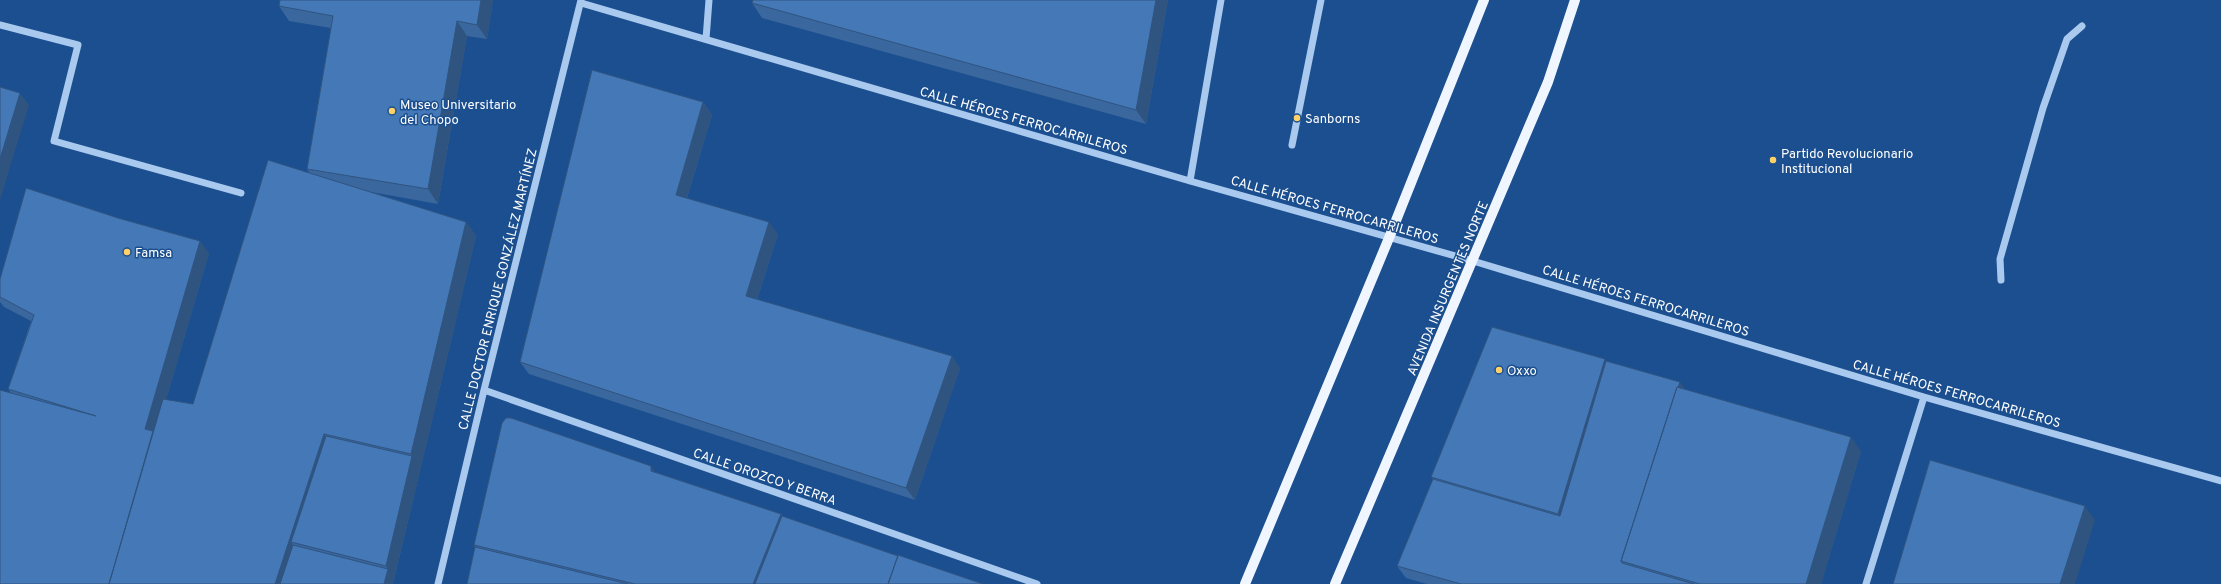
<svg xmlns="http://www.w3.org/2000/svg" width="2221" height="584" viewBox="0 0 2221 584" font-family="Overpass,sans-serif">
	<rect width="100%" height="100%" fill="#1b4f8f"/>
	<g fill="none" stroke-linecap="round" stroke-linejoin="round">
		<path stroke="#a9c9ee" stroke-width="7" d="M581,3L1190,181L1473,261L1924,397L2221,481
			M0,25L78,45L54,141L241,193
			M706,39L709,0
			M1292,145L1321,0
			M1190,181L1221,0
			M2001,280L2000,259L2043,108L2067,39L2082,26
			M484,390L1037,584
			M438,584L484,390L581,0
			M1866,584L1924,397"/>
		<path stroke="#f0f6ff" stroke-width="10" d="M1245,584L1389,238L1484,0
			M1335,584L1548,82L1575,0"/>
	</g>
	<path fill="#3a679d" d="M280,0H493L487,39L467,36L438,204L371,192L466,222L476,236L393,584H0L11,393L8,389L31,321L4,307L0,302V279L209,253L166,400L193,404L310,174L307,169L331,28L289,21L279,6Z
		M753,0H1168L1146,124L762,18L752,3Z
		M703,102L712,115L687,198L778,234L757,300L960,368L915,500L529,374L520,362Z
		M1606,361L1686,390L1861,451L1821,584H1427L1406,578L1397,566L1433,479L1431,477Z
		M655,472L781,514L782,516L898,556L983,584H467L475,547L474,545Z"/>
	<path fill="#305480" d="M481,0H493L487,39L477,25Z
		M1156,0H1168L1146,124L1136,110Z
		M457,21L467,36L438,204L428,189Z
		M20,93L29,105L0,200V159Z
		M703,102L712,115L684,207L676,195Z
		M466,222L476,236L393,584H384L388,569L386,566L412,456L411,454Z
		M769,222L778,234L754,309L746,296Z
		M200,241L209,253L156,434L145,429Z
		M952,356L960,368L915,500L906,488Z
		M1605,359L1615,373L1568,529L1558,514Z
		M1680,382L1689,394L1623,562Z
		M324,434L334,448L291,542L299,554L290,584H275Z
		M1851,437L1861,451L1821,584H1806Z
		M651,466L661,481L651,471Z
		M2085,506L2095,520L2075,584H2060Z
		M781,514L791,529L769,584H753Z"/>
	<path fill="#4478b7" stroke="#305480" d="M280,0H481L477,25L457,21L428,189L307,169L333,16L279,6Z
		M753,0H1156L1136,110L752,3Z
		M592,70L703,102L676,195L769,222L746,296L952,356L906,488L520,362Z
		M0,87L20,93L0,159Z
		M268,160L466,222L411,454L324,434L275,584H109L163,399L193,404Z
		M26,188L118,218L200,241L145,429L153,431L109,584H0V390L96,416L8,389L34,315L0,297V279Z
		M1492,327L1605,359L1558,514L1431,477Z
		M1606,361L1680,382L1678,388L1677,387L1621,561L1622,563L1694,584H1461L1397,566L1433,479L1560,516Z
		M1677,387L1851,437L1806,584H1700L1621,561Z
		M506,418H511L651,466V471L781,514L753,584H635L474,545L502,423Z
		M326,436L412,456L386,566L291,542Z
		M1930,460L2085,506L2060,584H1893Z
		M782,516L898,556L888,584H755Z
		M293,545L388,569L384,584H280Z
		M475,547L628,584H467Z
		M898,555L983,584H888Z"/>
	<g fill="#ffd166" stroke="#1b4f8f" stroke-width="1.5">
		<circle cx="392" cy="111" r="4"/>
		<circle cx="1297" cy="118" r="4"/>
		<circle cx="1773" cy="160" r="4"/>
		<circle cx="127" cy="252" r="4"/>
		<circle cx="1499" cy="370" r="4"/>
	</g>
	<g text-anchor="middle" stroke-width="3" stroke-linejoin="round" paint-order="stroke">
		<g font-size="13" fill="#fff" stroke="#1b4f8f" text-anchor="start">
			<text x="400" y="109">Museo Universitario<tspan x="400" dy="15">del Chopo</tspan></text>
			<text x="1305" y="123">Sanborns</text>
			<text x="1781" y="158">Partido Revolucionario<tspan x="1781" dy="15">Institucional</tspan></text>
			<text x="135" y="257">Famsa</text>
			<text x="1507" y="375">Oxxo</text>
		</g>
		<g font-size="13" fill="#fff" stroke="#1b4f8f">
			<text transform="translate(1024 120) rotate(16)" y="5">CALLE HÉROES FERROCARRILEROS</text>
			<text transform="translate(1335 209) rotate(16)" y="5">CALLE HÉROES FERROCARRILEROS</text>
			<text transform="translate(1447 288) rotate(-67)" y="5">AVENIDA INSURGENTES NORTE</text>
			<text transform="translate(497 289) rotate(-76)" y="5">CALLE DOCTOR ENRIQUE GONZÁLEZ MARTÍNEZ</text>
			<text transform="translate(1646 300) rotate(17)" y="5">CALLE HÉROES FERROCARRILEROS</text>
			<text transform="translate(1957 393) rotate(16)" y="5">CALLE HÉROES FERROCARRILEROS</text>
			<text transform="translate(765 476) rotate(19)" y="5">CALLE OROZCO Y BERRA</text>
		</g>
	</g>
</svg>
